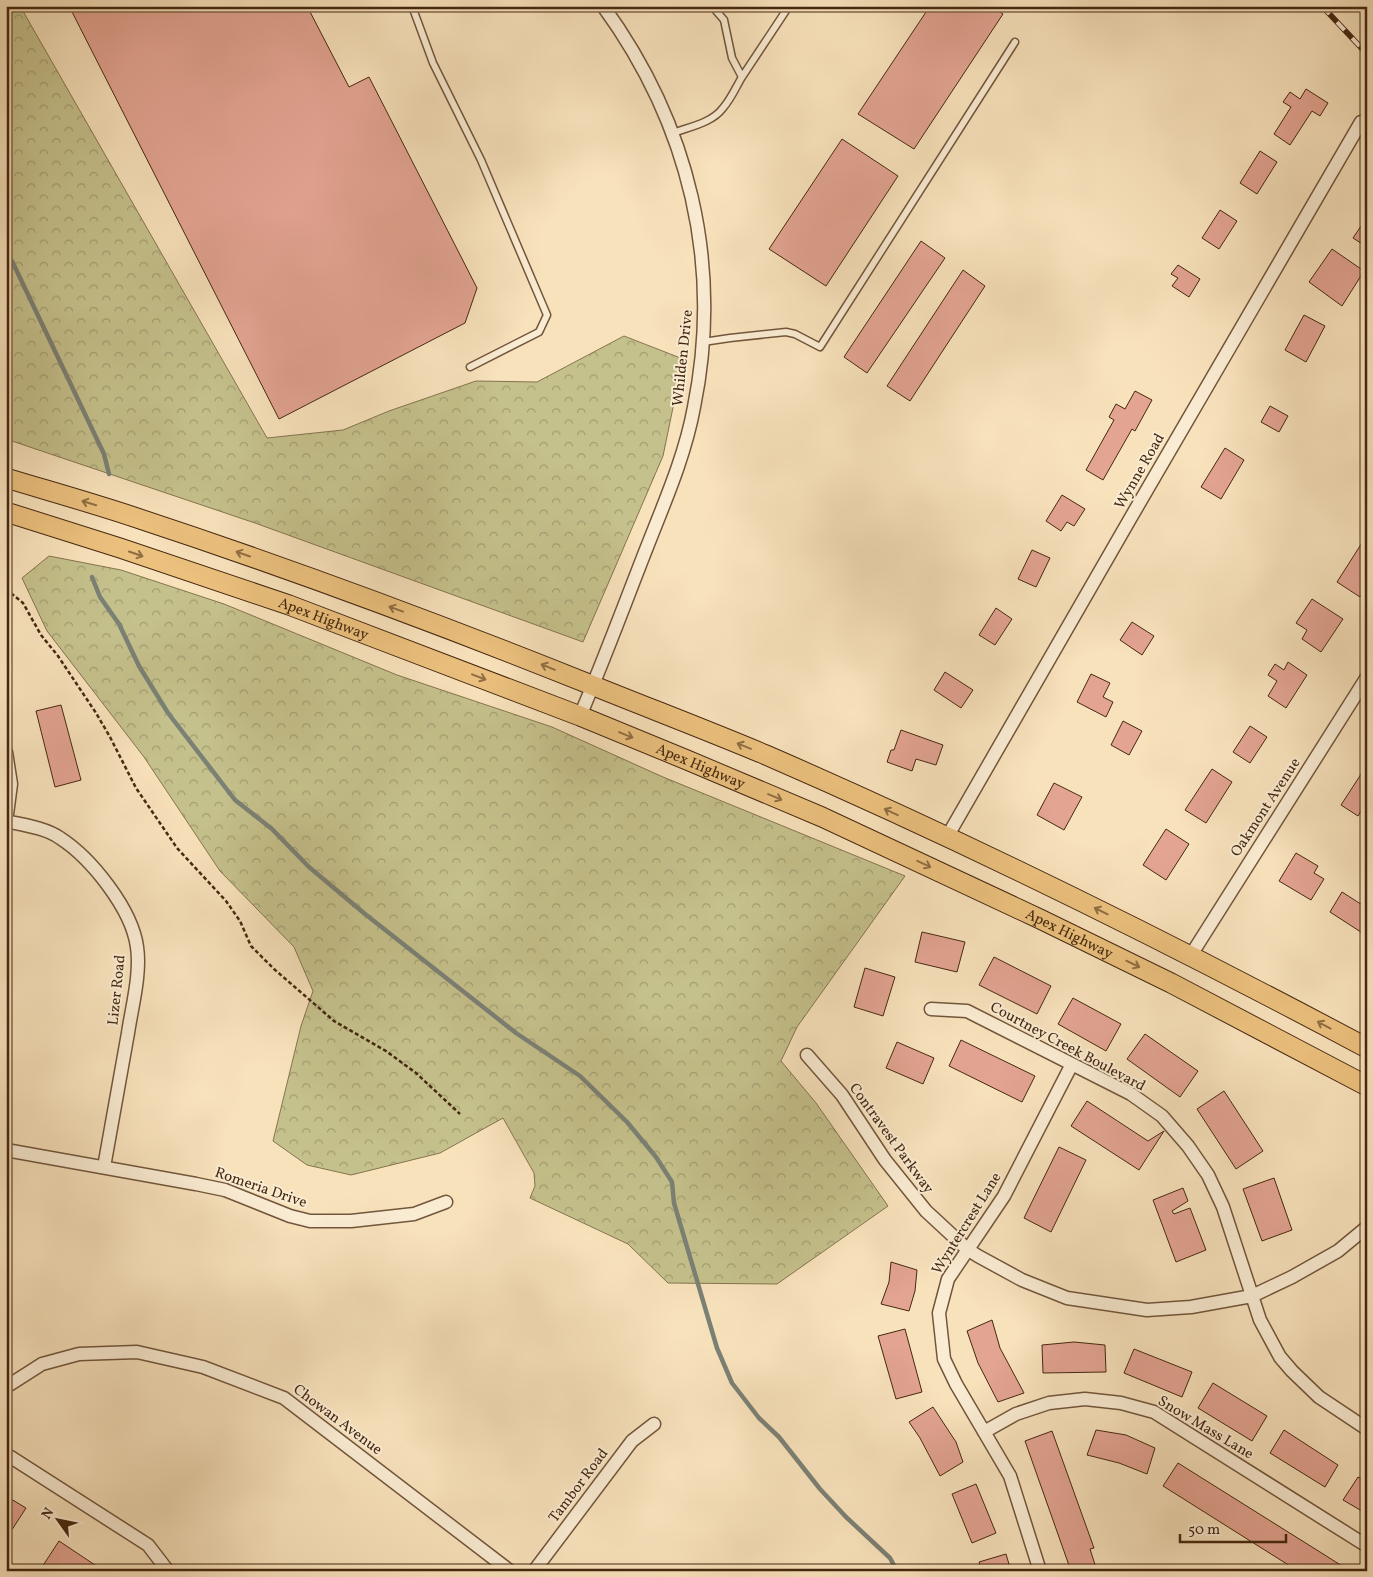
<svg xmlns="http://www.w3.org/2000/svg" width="1373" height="1577" viewBox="0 0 1373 1577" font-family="Vollkorn,serif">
	<defs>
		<pattern id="forest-crowns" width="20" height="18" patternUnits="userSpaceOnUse" patternTransform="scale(1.25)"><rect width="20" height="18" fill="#c5c18c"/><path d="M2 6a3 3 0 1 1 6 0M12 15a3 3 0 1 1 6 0" fill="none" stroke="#a29d71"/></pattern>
	</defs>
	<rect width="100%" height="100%" fill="#f8e2bc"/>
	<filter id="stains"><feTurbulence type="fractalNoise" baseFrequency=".004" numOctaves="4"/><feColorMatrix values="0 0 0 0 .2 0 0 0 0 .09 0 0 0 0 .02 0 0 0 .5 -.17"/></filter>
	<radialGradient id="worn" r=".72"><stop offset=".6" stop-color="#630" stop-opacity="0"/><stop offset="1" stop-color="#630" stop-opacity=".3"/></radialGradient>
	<path fill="url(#forest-crowns)" stroke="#85744e" d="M6,6H20L267,438L343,430L389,411L476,381L537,382L624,336L683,359L663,456L583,642L255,523L6,439Z
		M49,556L121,570L224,604L397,675L552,727L663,777L905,876L797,1027L781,1061L816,1103L888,1206L777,1284L668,1283L628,1244L530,1198L535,1186L534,1173L503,1118L440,1153L351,1175L307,1165L273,1141L301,1026L313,991L294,947L220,871L144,757L47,631L22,578Z"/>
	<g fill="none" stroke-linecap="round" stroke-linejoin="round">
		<path stroke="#7b8175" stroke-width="4.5" d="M6,253L12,261L104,454L109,474
			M92,577L100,597L119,624L139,666L168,713L235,800L272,829L309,867L365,914L516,1033L580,1076L627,1122L656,1157L672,1182L674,1203L717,1348L732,1383L759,1418L779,1437L820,1489L846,1517L890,1558L897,1571"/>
	</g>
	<path fill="#e3a492" stroke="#452810" d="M69,6H307L349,87L369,77L477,288L465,323L279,419Z
		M930,6H991L1003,14L914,149L858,114Z
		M1306,89L1328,103L1320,116L1312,111L1290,145L1274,134L1291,107L1283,102L1290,92L1300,99Z
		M842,139L898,176L826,286L769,249Z
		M1260,151L1277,162L1257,194L1240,183Z
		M1220,210L1237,221L1219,249L1202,238Z
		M1367,217V247L1353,238Z
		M921,241L945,258L867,373L844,357Z
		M1332,249L1364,271L1342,306L1309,282Z
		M1178,265L1200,279L1189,297L1172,286L1178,278L1171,274Z
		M963,270L985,286L910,401L887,386Z
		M1304,315L1325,326L1306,362L1285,350Z
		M1135,391L1152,400L1135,431L1132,429L1103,480L1086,470L1114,420L1109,417L1116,404L1125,409Z
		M1270,406L1288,416L1279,432L1261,422Z
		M1225,448L1244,460L1221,499L1201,487Z
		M1062,495L1085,509L1074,526L1067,522L1061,531L1046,521Z
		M1367,535V587L1360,597L1337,582Z
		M1032,550L1050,558L1036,587L1018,579Z
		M1312,599L1343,619L1321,652L1302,639L1307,630L1296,623Z
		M996,608L1012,619L995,645L979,635Z
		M1132,622L1154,636L1142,655L1120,640Z
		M1288,662L1307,675L1286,708L1268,696L1277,681L1268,675L1275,664L1284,670Z
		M945,672L973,690L961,708L934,690Z
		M1091,674L1110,683L1103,697L1113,702L1106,717L1077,702Z
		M61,705L81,780L55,787L36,711Z
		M1123,721L1142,731L1129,755L1111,745Z
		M1250,726L1267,737L1250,763L1233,752Z
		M901,730L943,745L936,765L916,759L912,771L887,762L891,750H894Z
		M1367,765V801L1358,816L1341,805Z
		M1212,769L1232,782L1206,823L1185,810Z
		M1054,783L1082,797L1064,830L1037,815Z
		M1166,829L1189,844L1166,880L1143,865Z
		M1296,853L1318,866L1314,873L1324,879L1311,900L1279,881Z
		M1342,892L1367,908V936L1330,912Z
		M922,932L965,942L957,972L915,962Z
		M994,957L1051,986L1037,1014L979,985Z
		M865,968L895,977L883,1016L854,1007Z
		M1073,998L1121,1024L1106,1051L1058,1024Z
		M1145,1034L1198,1071L1180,1097L1127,1059Z
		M961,1040L1035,1076L1022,1102L949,1066Z
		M897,1042L934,1058L923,1084L886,1068Z
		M1224,1091L1263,1151L1236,1169L1197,1109Z
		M1087,1101L1148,1141L1164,1131L1139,1170L1071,1126Z
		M1059,1147L1086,1160L1051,1232L1024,1218Z
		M1274,1178L1292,1230L1262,1241L1243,1189Z
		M1183,1188L1188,1201L1172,1211L1174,1214L1190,1208L1206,1250L1176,1262L1153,1200Z
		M891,1262L917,1270L915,1291L909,1311L881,1304L889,1282Z
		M992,1320L1000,1348L1024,1393L998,1402L978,1363L967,1331Z
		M905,1329L922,1392L896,1399L878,1336Z
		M1074,1342L1105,1345L1106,1372L1043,1373L1042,1345Z
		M1134,1349L1192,1372L1182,1397L1124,1373Z
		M1213,1383L1267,1416L1252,1441L1198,1408Z
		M933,1407L956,1442L963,1462L940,1476L920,1438L909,1422Z
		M1096,1430L1126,1435L1155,1448L1147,1474L1119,1463L1087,1455Z
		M1284,1430L1338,1465L1325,1487L1270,1453Z
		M1052,1431L1094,1548L1090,1549L1097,1571H1071L1025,1441Z
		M1178,1463L1320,1552L1350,1571H1298L1163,1486Z
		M1358,1477L1367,1482V1514L1343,1500Z
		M976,1484L996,1533L972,1543L952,1494Z
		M6,1496L26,1508L6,1539Z
		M59,1541L104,1571H48L42,1567Z
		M1006,1554L1011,1571H982L979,1562Z"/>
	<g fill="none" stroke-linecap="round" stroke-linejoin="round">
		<g stroke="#72563b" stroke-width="9">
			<path id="service" d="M412,6L433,63L481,160L547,315L539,332L470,367
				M742,77L789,6
				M673,133C689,127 712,123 723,108C731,99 736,87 742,77L732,58L724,20L712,6
				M703,342L730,338L786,332L795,334L820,347L1015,42"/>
		</g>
		<g stroke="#72563b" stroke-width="15">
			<path id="minor" d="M580,716C604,660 625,603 647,547C665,501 685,456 694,407C723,264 689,124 603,6
				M6,752L11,784L6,822
				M6,821C24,825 46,828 60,838C91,858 132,909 137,947C141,974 132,1006 128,1033C120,1078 112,1122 104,1167
				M947,837L1130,519L1361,122
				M1191,955L1367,677
				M931,1009L967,1011L1131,1094L1162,1116L1188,1146L1208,1175L1223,1207L1260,1320L1280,1357L1292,1371L1319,1397L1367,1429
				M807,1055L842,1095L885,1160L926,1211L967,1249L978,1256L1022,1280L1067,1298L1147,1310L1191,1307L1252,1296L1292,1277L1338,1251L1367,1227
				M6,1150L196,1184L225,1190L290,1216L310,1221H351L414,1214L446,1202
				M6,1387L42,1364L79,1354L137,1352L203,1367L284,1398L510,1571
				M984,1432L1016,1414L1049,1403L1085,1399L1121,1403L1154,1412L1367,1546
				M6,1454L148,1545L168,1571
				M534,1571L632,1441L654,1424
				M1040,1571L1010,1476L956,1384L944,1359L939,1313L948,1279L1004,1196L1072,1064"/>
		</g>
		<g stroke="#452810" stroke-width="21">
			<g id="primary">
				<path d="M6,478C49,491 92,503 134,517C289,568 442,625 594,686C651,709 709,731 766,755C971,844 1170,943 1367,1048"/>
				<path id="s1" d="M6,512L120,548L289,605L580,716L687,760L822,817L1040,919L1171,983L1367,1086"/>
			</g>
		</g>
		<path stroke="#452810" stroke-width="2.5" stroke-dasharray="4 2.5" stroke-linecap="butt" d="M6,589L23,603L41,635L58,656L96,713L110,737L136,788L177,848L226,901L240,921L251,946L274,969L334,1021L386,1051L416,1073L460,1114"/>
		<use href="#service" stroke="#faecd3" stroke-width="6"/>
		<use href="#minor" stroke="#faecd3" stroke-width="12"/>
		<use href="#primary" stroke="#ecc17e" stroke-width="19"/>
		<g stroke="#452810" stroke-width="5.5">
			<path id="rail" d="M1322,6L1367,54"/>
		</g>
		<use href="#rail" stroke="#faecd3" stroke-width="4" stroke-dasharray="11" stroke-linecap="butt"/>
	</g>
	<defs><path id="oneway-shaft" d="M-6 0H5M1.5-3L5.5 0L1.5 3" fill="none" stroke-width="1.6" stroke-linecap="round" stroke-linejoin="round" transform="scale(1.25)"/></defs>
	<g stroke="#906d42">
		<use href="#oneway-shaft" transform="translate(89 503) rotate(-163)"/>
		<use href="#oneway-shaft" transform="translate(136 554) rotate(19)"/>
		<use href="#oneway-shaft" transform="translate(243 554) rotate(-161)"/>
		<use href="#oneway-shaft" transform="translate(396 609) rotate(-160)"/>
		<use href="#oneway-shaft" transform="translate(548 667) rotate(-158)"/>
		<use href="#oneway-shaft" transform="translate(479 677) rotate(21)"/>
		<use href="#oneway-shaft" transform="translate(626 735) rotate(22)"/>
		<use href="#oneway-shaft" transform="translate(744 746) rotate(-158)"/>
		<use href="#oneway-shaft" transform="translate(775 797) rotate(23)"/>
		<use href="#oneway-shaft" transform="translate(891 812) rotate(-155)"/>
		<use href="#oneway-shaft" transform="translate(924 864) rotate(25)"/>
		<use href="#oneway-shaft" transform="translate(1101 911) rotate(-154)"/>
		<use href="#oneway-shaft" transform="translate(1133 964) rotate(26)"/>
		<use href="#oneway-shaft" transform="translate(1324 1025) rotate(-152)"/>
	</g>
	<g text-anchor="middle" stroke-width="4" stroke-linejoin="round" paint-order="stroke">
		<g font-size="15" fill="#452810" stroke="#faecd3">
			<text transform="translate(682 358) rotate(-84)" y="5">Whilden Drive</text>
			<text transform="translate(1139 471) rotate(-60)" y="5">Wynne Road</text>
			<text dy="5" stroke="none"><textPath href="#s1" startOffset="335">Apex Highway</textPath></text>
			<text dy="5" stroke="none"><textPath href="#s1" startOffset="740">Apex Highway</textPath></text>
			<text transform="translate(1265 807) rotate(-57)" y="5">Oakmont Avenue</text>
			<text dy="5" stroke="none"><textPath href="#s1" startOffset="1145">Apex Highway</textPath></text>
			<text transform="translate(116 990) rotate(-84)" y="5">Lizer Road</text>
			<text transform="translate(1068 1046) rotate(28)" y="5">Courtney Creek Boulevard</text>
			<text transform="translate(892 1138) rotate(54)" y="5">Contravest Parkway</text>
			<text transform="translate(261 1187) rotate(19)" y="5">Romeria Drive</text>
			<text transform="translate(966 1223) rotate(-58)" y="5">Wyntercrest Lane</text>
			<text transform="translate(338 1419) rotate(37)" y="5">Chowan Avenue</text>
			<text transform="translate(1206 1427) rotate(31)" y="5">Snow Mass Lane</text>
			<text transform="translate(578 1485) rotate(-53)" y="5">Tambor Road</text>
		</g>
	</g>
	<rect width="1373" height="1577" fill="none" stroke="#f8e2bc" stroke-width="25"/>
	<rect x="8" y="8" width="1358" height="1562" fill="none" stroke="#452810" stroke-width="2.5"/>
	<rect x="12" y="12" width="1348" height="1552" fill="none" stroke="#452810"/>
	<g transform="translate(58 1520) rotate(303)" stroke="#faecd3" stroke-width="4" paint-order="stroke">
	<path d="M0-4L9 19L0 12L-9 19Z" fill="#452810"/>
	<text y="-8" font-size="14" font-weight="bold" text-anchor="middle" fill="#452810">N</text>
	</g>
	<path d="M1180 1534v8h106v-8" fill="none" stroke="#452810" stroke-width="2.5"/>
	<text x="1188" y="1534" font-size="15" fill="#452810" stroke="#faecd3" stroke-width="4" paint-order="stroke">50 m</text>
	<rect width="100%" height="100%" filter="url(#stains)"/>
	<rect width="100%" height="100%" fill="url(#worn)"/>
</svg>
